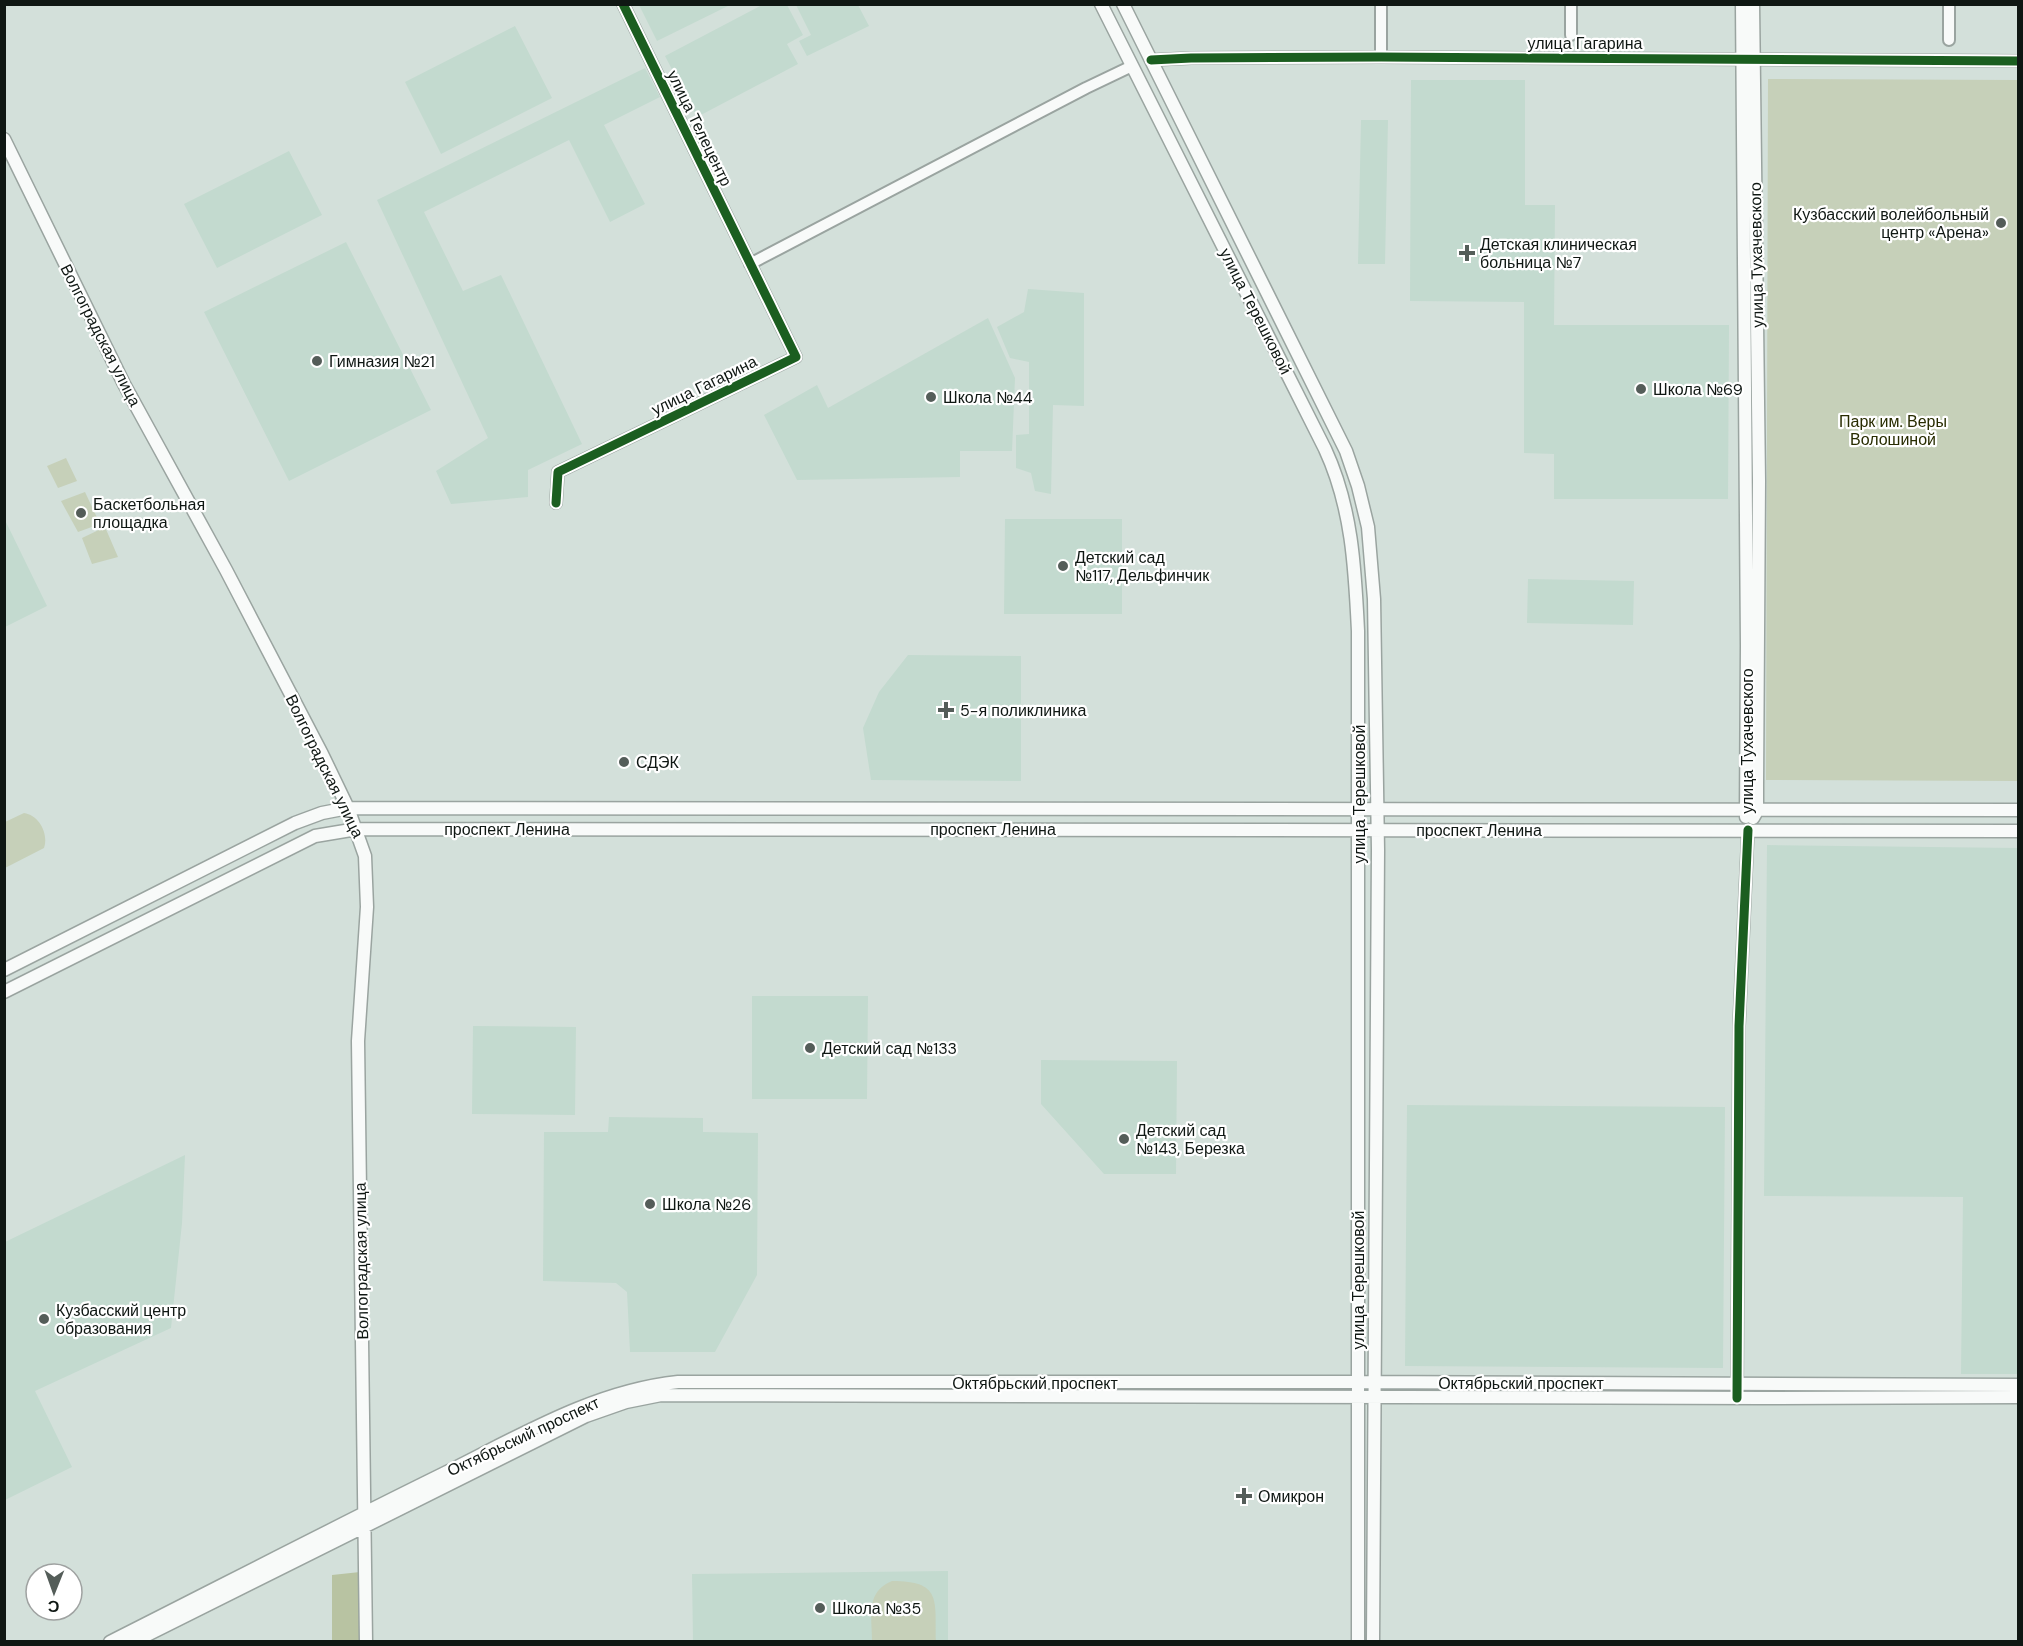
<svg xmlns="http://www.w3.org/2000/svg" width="2023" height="1646" viewBox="0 0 2023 1646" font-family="'DM Sans',sans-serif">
	<rect width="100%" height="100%" fill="#d3e0da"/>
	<path fill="#c3dacf" d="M639,5H730L657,41Z
		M762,5H787L803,35L787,44L798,64L697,117L665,56Z
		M796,5H858L869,26L807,56L799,41L811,35Z
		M515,26L552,98L441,154L405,82Z
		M645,68L660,97L604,125L645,204L610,222L569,140L424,212L463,291L501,275L582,444L528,470V497L451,504L436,471L488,438L377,200Z
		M1411,80H1525V205H1555L1554,325H1729L1728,499H1554V454L1524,453V302L1410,301Z
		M1361,120H1388L1385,264H1358Z
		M289,151L322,215L217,268L184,204Z
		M346,242L431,410L289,481L204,312Z
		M1028,289L1084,293V406L1053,405L1051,494L1035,491L1031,473L1016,468V435L1029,434V362L1010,358L997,327L1024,312Z
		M988,318L1015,378L1012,451H960V477L797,480L764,415L817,385L828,408Z
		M4,518L47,606L5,627H4Z
		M1005,519H1122V614H1004Z
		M1528,579L1634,581L1633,625L1527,623Z
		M908,655L1021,656V781L871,780L863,728L879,692Z
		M1767,845L2018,848V1374H1961L1963,1197L1764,1196Z
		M752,996H868L867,1099H752Z
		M473,1026L576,1027L575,1115L472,1114Z
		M1041,1060L1177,1061L1176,1174H1104L1041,1104Z
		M1407,1105L1725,1107L1723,1368L1405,1366Z
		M609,1117L703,1118V1132L758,1133L757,1275L715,1352H630L627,1292L616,1283L543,1281L544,1132H608Z
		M185,1155L182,1223L171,1328L35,1391L72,1467L5,1500V1242Z
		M948,1571V1641H693L692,1574Z"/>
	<path fill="#c6d0b9" d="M1768,79L2018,80V781L1766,780Z
		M66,458L77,481L58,488L47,466Z
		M85,492L100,524L78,532L61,501Z
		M105,527L118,557L92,564L82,538Z
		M24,813C39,815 49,834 44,848L5,868V822Z
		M892,1581C942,1581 935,1600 936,1641H872C872,1617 865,1592 892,1581Z"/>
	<path fill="#b8c3a2" d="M360,1572L361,1641H332V1575Z"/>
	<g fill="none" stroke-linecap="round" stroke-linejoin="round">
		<g stroke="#9aa4a0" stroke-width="14">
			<path id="minor" d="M1571,4V35
				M1949,4V40
				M1381,57V4
				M1151,60L1191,58L1381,57L2018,61
				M750,264L1086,88L1132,66
				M556,503L558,472L796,357L623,4
				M1737,1398L1739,1026L1748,830"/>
		</g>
		<g stroke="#9aa4a0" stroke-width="15">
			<path id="major" d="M1101,4L1325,449C1352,507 1355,568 1358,631V1642
				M1123,4L1346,451L1358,486L1368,527L1374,599L1378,850L1373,1642
				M1742,4L1747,646L1746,817
				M1753,4L1759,481L1757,786V811L1753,818
				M4,139L124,384L226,570L322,754L348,808L365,856L367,907L358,1041L366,1642
				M4,970L295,823L322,813L348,808L2018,810
				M4,992L315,836L357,829L2018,831
				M110,1642C221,1586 331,1529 443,1474C518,1437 593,1391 678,1382H1358L2018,1385
				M133,1642L586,1416L626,1402L661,1395L1762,1398L2018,1397"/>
		</g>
		<use href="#minor" stroke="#f8faf9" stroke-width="10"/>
		<use href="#major" stroke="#f8faf9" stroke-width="12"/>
		<g stroke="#fff" stroke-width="13">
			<path id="cycleway" d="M1151,60L1191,58L1381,57L2018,61
				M556,503L558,472L796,357L623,4
				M1737,1398L1739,1026L1748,830"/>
		</g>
		<use href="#cycleway" stroke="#1b5e20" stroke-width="9"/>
	</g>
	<g fill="#545d59" stroke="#fff" stroke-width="2">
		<circle cx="2001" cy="223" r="6"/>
		<path d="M1464 244h6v6h6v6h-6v6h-6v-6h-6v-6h6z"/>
		<circle cx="317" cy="361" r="6"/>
		<circle cx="1641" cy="389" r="6"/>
		<circle cx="931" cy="397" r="6"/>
		<circle cx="81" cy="513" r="6"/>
		<circle cx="1063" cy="566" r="6"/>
		<path d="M943 701h6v6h6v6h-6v6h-6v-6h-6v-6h6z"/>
		<circle cx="624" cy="762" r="6"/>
		<circle cx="810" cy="1048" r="6"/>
		<circle cx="1124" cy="1139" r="6"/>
		<circle cx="650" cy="1204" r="6"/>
		<circle cx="44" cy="1319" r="6"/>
		<path d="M1241 1487h6v6h6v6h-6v6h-6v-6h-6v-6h6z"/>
		<circle cx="820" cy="1608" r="6"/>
	</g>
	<g text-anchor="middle" stroke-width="4.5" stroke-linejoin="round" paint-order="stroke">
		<g font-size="16" fill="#0f1713" stroke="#fff">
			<text x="1585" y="49">улица Гагарина</text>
			<text transform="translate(700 128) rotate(64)" y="6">улица Телецентр</text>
			<text transform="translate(1756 255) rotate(-91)" y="6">улица Тухачевского</text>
			<text transform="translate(1256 311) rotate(63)" y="6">улица Терешковой</text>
			<text transform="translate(101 335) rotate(63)" y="6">Волгоградская улица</text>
			<text transform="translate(704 385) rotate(-26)" y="6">улица Гагарина</text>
			<text transform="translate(1747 741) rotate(-90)" y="6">улица Тухачевского</text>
			<text transform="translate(325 766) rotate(64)" y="6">Волгоградская улица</text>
			<text transform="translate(1359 794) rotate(-90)" y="6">улица Терешковой</text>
			<text x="507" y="835">проспект Ленина</text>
			<text x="993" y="835">проспект Ленина</text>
			<text x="1479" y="836">проспект Ленина</text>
			<text transform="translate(361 1261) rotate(-91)" y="6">Волгоградская улица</text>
			<text transform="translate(1358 1280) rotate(-90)" y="6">улица Терешковой</text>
			<text x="1035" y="1389">Октябрьский проспект</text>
			<text x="1521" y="1389">Октябрьский проспект</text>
			<text transform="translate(523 1436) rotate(-25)" y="6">Октябрьский проспект</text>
		</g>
		<g font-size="16" fill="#0f1713" stroke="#fff" text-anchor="start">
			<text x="1989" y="220" text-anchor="end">Кузбасский волейбольный<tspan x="1989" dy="18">центр «Арена»</tspan></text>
			<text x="1480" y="250">Детская клиническая<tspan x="1480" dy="18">больница №7</tspan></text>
			<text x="329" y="367">Гимназия №21</text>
			<text x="1653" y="395">Школа №69</text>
			<text x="943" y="403">Школа №44</text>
			<text x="93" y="510">Баскетбольная<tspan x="93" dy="18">площадка</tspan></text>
			<text x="1075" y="563">Детский сад<tspan x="1075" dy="18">№117, Дельфинчик</tspan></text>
			<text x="960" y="716">5-я поликлиника</text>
			<text x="636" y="768">СДЭК</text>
			<text x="822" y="1054">Детский сад №133</text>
			<text x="1136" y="1136">Детский сад<tspan x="1136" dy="18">№143, Березка</tspan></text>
			<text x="662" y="1210">Школа №26</text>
			<text x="56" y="1316">Кузбасский центр<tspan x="56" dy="18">образования</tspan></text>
			<text x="1258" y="1502">Омикрон</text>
			<text x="832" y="1614">Школа №35</text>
		</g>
		<g font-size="16" fill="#282c01" stroke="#fff">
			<text x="1893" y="427">Парк им. Веры<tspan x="1893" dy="18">Волошиной</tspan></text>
		</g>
	</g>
	<rect width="2023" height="1646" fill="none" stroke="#0f1713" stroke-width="12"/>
	<g transform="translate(54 1592) rotate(181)"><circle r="28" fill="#ffffff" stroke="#9fa2a1" stroke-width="1.5"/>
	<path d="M0-4.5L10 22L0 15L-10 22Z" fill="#545d59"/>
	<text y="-9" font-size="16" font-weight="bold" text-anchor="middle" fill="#0f1713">С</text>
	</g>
</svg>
